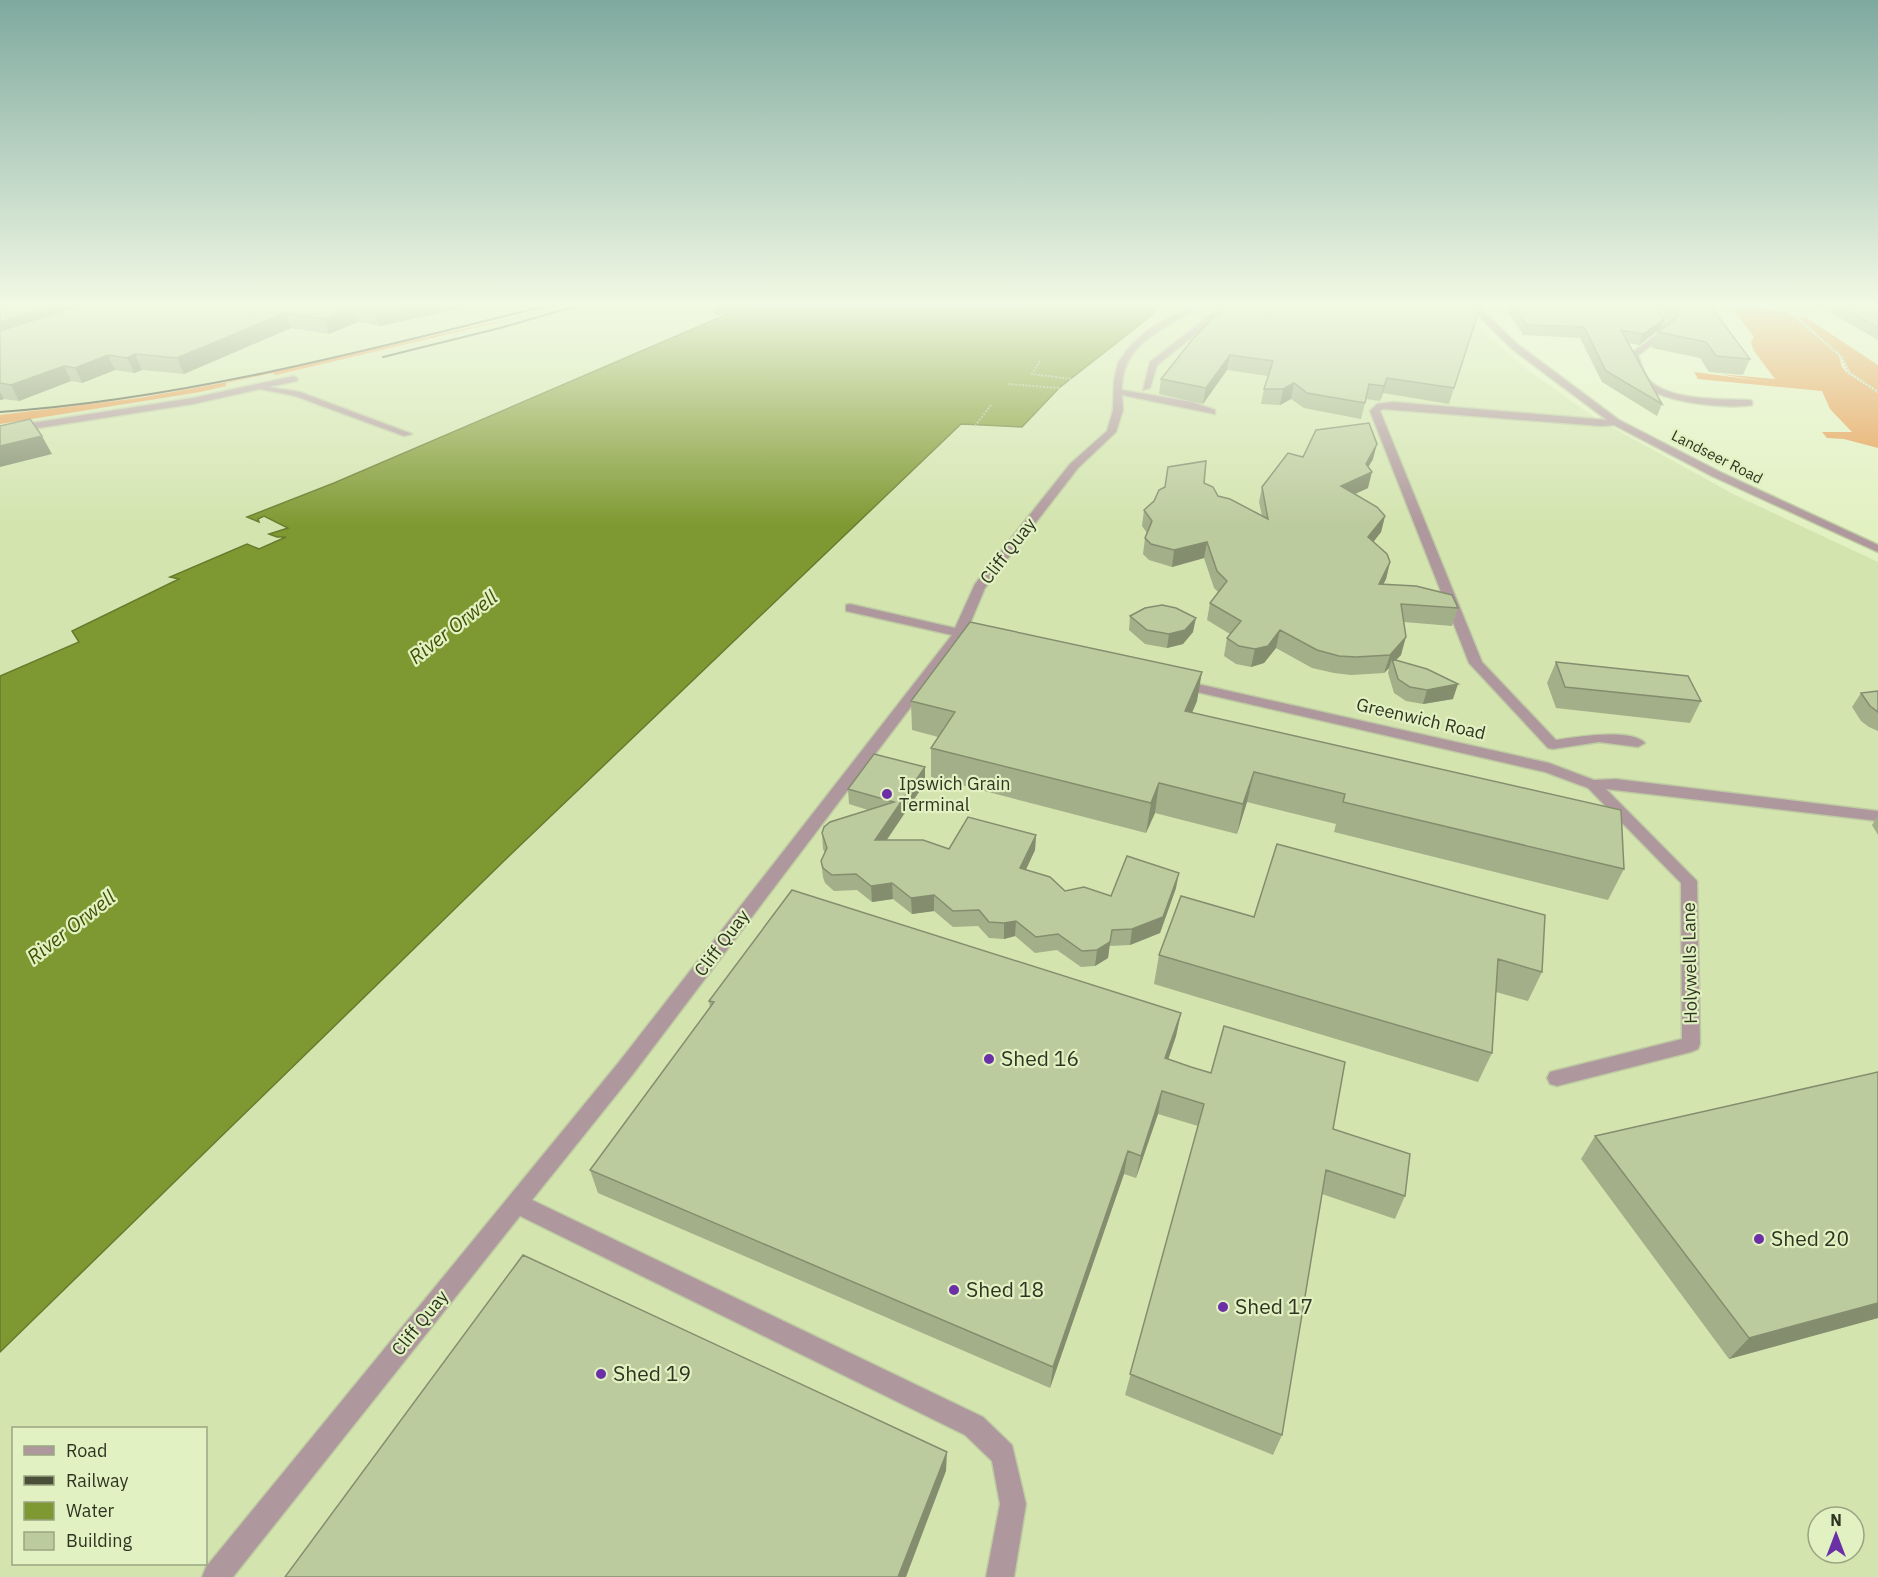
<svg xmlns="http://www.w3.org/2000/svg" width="1878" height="1577" viewBox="0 0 1878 1577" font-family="'IBM Plex Sans',sans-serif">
	<rect width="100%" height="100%" fill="#e2f1c2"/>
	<path fill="#d3e4af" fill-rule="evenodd" d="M466,304L502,311L528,304H717L716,314L732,313L334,483L248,517L258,519L263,516L289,528L283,535L287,537L259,549L174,577L180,579L73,631L80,642L0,676V352Z
		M1160,304H1360L1470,320L1525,368L1597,419L1735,495L1878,562V1577H0V1352L507,858L961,424L975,426L1022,427L1059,388L1152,315ZM14,1428H206V1564H14ZM1818,1517H1854V1553H1818Z"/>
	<path fill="#e6984b" d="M575,304L276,375L273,373L226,383V386L200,392L0,424V415L139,398L222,383Z
		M1731,306L1783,311L1794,317L1839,356L1842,367L1847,373L1878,393V448L1844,439L1827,438L1822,432H1852L1830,409L1822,391L1698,379L1694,372L1770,382L1718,374L1775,379L1754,351L1751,342L1754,337Z
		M1797,317H1805L1878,365V391L1850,372L1842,356Z"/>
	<path fill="#7f9932" stroke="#677b2d" stroke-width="1.5" d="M717,304H1160L1152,315L1059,388L1022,427L961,424L507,858L0,1352V676L79,642L72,631L179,579L170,577L247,544L259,549L286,537H277L269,534L288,528L264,516L258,519L259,522L247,517L334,483L730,313L716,314Z"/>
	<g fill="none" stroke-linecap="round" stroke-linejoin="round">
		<g stroke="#becba2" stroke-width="3">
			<path id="minor" d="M3,304H11L21,315L0,325V320L12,314Z
				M1191,304H1201C1168,331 1122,339 1122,390L1192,402L1215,410V414L1122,395L1123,410L1116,432L1078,468L985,588L967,631L971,632L973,635L971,638H963L633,1074L532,1200L983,1417L1012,1445L1026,1504L1014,1577H986L1000,1504L992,1461L965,1435L520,1216L233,1577H202L206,1567L619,1062L952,635L846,611V605L850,604L955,628L975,584L1070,464L1107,431L1113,410L1114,381L1118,363L1129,347L1148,330Z
				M1210,304H1219L1222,307L1220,315L1157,365L1150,388L1143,390L1150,362L1214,312L1215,309Z
				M1467,304H1476L1517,344L1619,420L1720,472L1878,545V552L1712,476L1614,425L1601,426L1383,409L1380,411L1482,662L1556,740C1576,737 1631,728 1645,743L1638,747L1599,742L1553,749L1548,748L1469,663L1370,411L1377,404L1393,402L1607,420L1511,348Z
				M1646,304H1654L1671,331L1638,355C1641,363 1643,374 1649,380C1669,401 1722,399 1749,400L1752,401V405C1727,409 1661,403 1643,384C1636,376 1633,364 1630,354L1663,330Z
				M294,376L298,379L297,381L269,387L300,392L412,434L404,436L295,396L260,389L193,404L0,434V428L193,398Z
				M1180,680L1549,763L1594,780L1616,779L1878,811V821L1606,789L1697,881L1700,1044L1698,1049L1691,1052L1557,1086L1550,1084L1547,1078L1550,1072L1682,1039L1681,883L1588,788L1545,772L1175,687L1173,684L1175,681Z"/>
		</g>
		<path stroke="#acb892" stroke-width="2" stroke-dasharray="2 1.5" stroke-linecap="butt" d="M1778,304L1841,356L1848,372L1878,392
			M497,308L520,304
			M1040,361L1032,374L1071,379
			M1008,384L1059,388
			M975,426L991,405"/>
		<use href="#minor" fill="#af989d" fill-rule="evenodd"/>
		<path stroke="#494f39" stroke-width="2" d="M383,357L500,328L583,304
			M0,412C186,399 372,349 553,304"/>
	</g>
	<path fill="#a2af88" d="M0,304L5,306H471L380,326L358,322L329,334L291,328L184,374L142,370L134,373L115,370L82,383L71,381L19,401L4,399L0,400Z
		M1503,304H1654L1664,319L1660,329L1639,345L1628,343L1662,404L1657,416L1602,382L1580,338L1523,335Z
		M1657,304H1709L1750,359L1743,375L1709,372L1700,358L1652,348L1658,332L1669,324Z
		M1816,304H1878V340Z
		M1477,317L1449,404L1383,393L1380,401L1366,399L1361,419L1304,408L1291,399L1280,405L1261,404L1264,389L1268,376L1227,370L1203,404L1159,394L1161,379L1192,340Z
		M1303,457L1373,459L1368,467V488L1355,494L1385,516L1381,532L1373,542L1390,562L1386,579L1383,584L1458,608L1452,626L1404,622L1401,655L1396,660L1453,699L1423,704L1406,701L1394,693L1388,673L1389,668L1384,673L1351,675L1334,673L1312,668L1276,648L1264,663L1251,667L1236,664L1224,656L1227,638L1230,634L1207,620L1210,603L1218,592L1214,588L1204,558L1172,567L1149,560L1143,554L1145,538L1147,533L1142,526L1144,510L1204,483L1218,496L1262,516L1259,502L1262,487Z
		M1130,616L1193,632L1183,644L1167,648L1145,644L1129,630Z
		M1556,662L1701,701L1690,723L1556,708L1547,683Z
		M1878,691V731L1869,727L1861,721L1852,707L1861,693Z
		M911,701H1197L1192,713L1624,869L1608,900L1334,832L1336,824L1247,802L1237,834L1155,813L1146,833L931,777V748L938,737L912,730Z
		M925,767V783L886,840L949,849L1036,835L1035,850L1026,870L1065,891L1111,896L1176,888L1160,933L1130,945L1109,946L1108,958L1095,966L1081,967L1057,950L1035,953L1015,936L1004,939L989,938L978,926L953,927L934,911L912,914L893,899L872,902L857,890L834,891L825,883L823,877L821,861L825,853L823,849L822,833L868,810L849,804L848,789Z
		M1878,816V835L1872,825Z
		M1277,844L1542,972L1528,1001L1496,992L1492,1053L1478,1082L1154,984L1159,955L1254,917Z
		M709,1001L1181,1013L1176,1036L1168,1059L1333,1129L1405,1196L1395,1219L1322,1194L1282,1435L1273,1455L1125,1395L1198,1126L1158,1114L1136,1178L1124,1174L1050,1388L598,1193L590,1170L710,1008Z
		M1878,1072V1318L1729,1359L1581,1159L1595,1136Z"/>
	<path fill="#848e6f" d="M0,304H4L8,313L0,317Z
		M55,304H104L0,340V322Z
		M409,304H471V306L380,326L375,312Z
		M353,307L358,322L329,334L325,319Z
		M285,313L291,328L184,374L177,358Z
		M1664,319L1660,329L1639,345L1643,334Z
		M135,354L142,370L134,373L127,358Z
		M108,355L115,370L82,383L75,368Z
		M1230,355L1227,370L1203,404L1206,388Z
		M64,366L71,381L19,401L11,385Z
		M1387,378L1383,393L1380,401L1384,386Z
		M1294,383L1291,399L1280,405L1283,389Z
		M0,392L4,399L0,400Z
		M42,436L52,454L0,467V446Z
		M1377,444L1373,459L1363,476L1372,472L1368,488L1337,502L1341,486L1366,464Z
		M1385,516L1381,532L1364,554L1368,537Z
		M1207,542L1204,558L1172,567L1174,550Z
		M1390,562L1386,579L1375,601L1379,584Z
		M1196,618L1193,632L1183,644L1167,648L1169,634Z
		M1280,630L1276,648L1264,663L1251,667L1255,649Z
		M1406,637L1401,655L1393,663L1392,659L1389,668L1384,673L1390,655Z
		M1202,672L1197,701L1180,740L1185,711Z
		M1458,684L1453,699L1423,704L1427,690Z
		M925,767V783L876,856L875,840Z
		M1254,772L1247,802L1237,834L1243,804Z
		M1159,783L1155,813L1146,833L1151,803Z
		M1036,835L1035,850L1019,884L1020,868Z
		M1179,873L1176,888L1160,933L1130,945L1132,929Z
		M892,883L893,899L872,902L871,886Z
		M934,895V911L912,914L911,898Z
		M1016,921L1015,936L1004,939V923Z
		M1112,930L1108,958L1095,966L1097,950Z
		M1181,1013L1176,1036L1161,1081L1165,1058Z
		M1162,1091L1158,1114L1136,1178L1141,1156Z
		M1128,1151L1124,1174L1050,1388L1053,1367Z
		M1878,1303V1318L1729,1359L1749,1338Z
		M947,1452L946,1471L906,1577H898Z"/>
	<path fill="#bccb9e" stroke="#848e6f" stroke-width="1.5" d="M9,304H55L0,322V309Z
		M84,304H409L375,312L353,307L325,319L285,313L177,358L135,354L127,358L108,355L75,368L64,366L11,385L0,383V331Z
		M1226,304H1481L1454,388L1387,378L1384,386L1369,384L1365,403L1307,393L1294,383L1283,389H1264L1273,361L1230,355L1206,388L1161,379L1192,340Z
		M1512,304H1654L1664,319L1643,334L1621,330L1662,404L1606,371L1584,327L1526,325Z
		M1672,304H1709L1750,359L1716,356L1706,342L1658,332L1679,316Z
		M1837,304L1878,305V328Z
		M30,419L42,436L0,446V426Z
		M1369,423L1377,444L1366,464L1372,472L1341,486L1377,507L1385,516L1368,537L1387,554L1390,562L1379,584L1416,586L1452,595L1458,608L1401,604L1406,637L1390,655L1356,657L1339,656L1317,650L1280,630L1268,646L1255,649L1239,646L1227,638L1241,621L1210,603L1227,581L1217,571L1207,542L1174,550L1151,544L1145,538L1152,521L1144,510L1154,501L1159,490L1165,487L1168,467L1206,461L1204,483L1213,487L1218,496L1230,499L1268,519L1262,487L1288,453L1303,457L1316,430Z
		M1162,605L1176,608L1196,618L1185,630L1169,634L1147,630L1130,616L1145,608Z
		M970,622L1202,672L1185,711L1621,810L1624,869L1343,802L1345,794L1254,772L1243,804L1159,783L1151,803L931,748L955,712L911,701Z
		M1392,659L1427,669L1458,684L1427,690L1410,687L1398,679Z
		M1556,662L1688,676L1701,701L1565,687Z
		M1878,691V712L1870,706L1861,693Z
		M874,754L925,767L875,840H923L949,849L968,817L1036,835L1020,868L1050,877L1065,891L1084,887L1111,896L1127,856L1179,873L1163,917L1132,929L1112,930L1110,942L1097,950L1082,951L1058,934L1036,937L1016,921L1004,923L989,922L979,910L953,911L934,895L911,898L892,883L871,886L856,874L832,875L823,868L821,861L827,848L822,833L824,827L830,822L894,802L848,789Z
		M1277,844L1545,915L1542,972L1498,959L1492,1053L1159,955L1181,896L1254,917Z
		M792,890L1181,1013L1165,1058L1191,1067L1211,1073L1224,1026L1345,1062L1333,1129L1410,1154L1405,1196L1326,1170L1282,1435L1130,1374L1204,1104L1162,1091L1141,1156L1128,1151L1053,1367L590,1170L714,1002L709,1001Z
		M1878,1072V1303L1749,1338L1595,1136Z
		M523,1255L947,1452L898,1577H285Z"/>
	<linearGradient id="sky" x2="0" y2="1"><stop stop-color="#7ea99f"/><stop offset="0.58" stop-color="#f2f9e4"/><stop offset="1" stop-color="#f2f9e4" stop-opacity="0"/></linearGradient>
	<rect width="1878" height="525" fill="url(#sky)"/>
	<g fill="#6b30a6" stroke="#e2f1c2" stroke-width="2">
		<circle cx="887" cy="794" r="6"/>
		<circle cx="989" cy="1059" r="6"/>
		<circle cx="1759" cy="1239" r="6"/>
		<circle cx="954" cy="1290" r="6"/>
		<circle cx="1223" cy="1307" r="6"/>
		<circle cx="601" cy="1374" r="6"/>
	</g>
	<g text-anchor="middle" stroke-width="4.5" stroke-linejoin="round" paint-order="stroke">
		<g font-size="15" fill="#2f3422" stroke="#e2f1c2">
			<text transform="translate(1717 457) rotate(27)" y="5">Landseer Road</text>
		</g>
		<g font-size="18" fill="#2f3422" stroke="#e2f1c2">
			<text transform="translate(1008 551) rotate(-52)" y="6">Cliff Quay</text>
			<text transform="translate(1421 719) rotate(13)" y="6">Greenwich Road</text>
			<text transform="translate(722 943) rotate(-53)" y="6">Cliff Quay</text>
			<text transform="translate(1690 963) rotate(-91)" y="6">Holywells Lane</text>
			<text transform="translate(420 1323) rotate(-51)" y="6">Cliff Quay</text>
		</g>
		<g font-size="18" fill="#2f3422" stroke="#e2f1c2" text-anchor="start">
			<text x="899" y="790">Ipswich Grain<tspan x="899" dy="21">Terminal</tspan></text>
		</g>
		<g font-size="20" font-style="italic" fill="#415204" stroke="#e2f1c2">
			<text transform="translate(453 627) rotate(-38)" y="7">River Orwell</text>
			<text transform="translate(71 927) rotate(-38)" y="7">River Orwell</text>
		</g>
		<g font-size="21" fill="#2f3422" stroke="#e2f1c2" text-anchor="start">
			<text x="1001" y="1066">Shed 16</text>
			<text x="1771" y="1246">Shed 20</text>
			<text x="966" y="1297">Shed 18</text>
			<text x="1235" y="1314">Shed 17</text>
			<text x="613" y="1381">Shed 19</text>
		</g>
	</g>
	<rect x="12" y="1427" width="195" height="138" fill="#e2f1c2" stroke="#9aa582" stroke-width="1.5"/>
	<rect x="24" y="1446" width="30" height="9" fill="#af989d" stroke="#9aa582" stroke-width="1.5"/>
	<text x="66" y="1457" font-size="18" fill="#2f3422">Road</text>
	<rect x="24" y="1476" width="30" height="9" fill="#494f39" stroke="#9aa582" stroke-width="1.5"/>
	<text x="66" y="1487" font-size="18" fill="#2f3422">Railway</text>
	<rect x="24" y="1502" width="30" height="18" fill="#7f9932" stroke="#9aa582" stroke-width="1.5"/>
	<text x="66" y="1517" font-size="18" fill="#2f3422">Water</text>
	<rect x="24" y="1532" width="30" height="18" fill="#bccb9e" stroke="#9aa582" stroke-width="1.5"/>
	<text x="66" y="1547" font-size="18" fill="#2f3422">Building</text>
	<g transform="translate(1836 1535)"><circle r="28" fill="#e2f1c2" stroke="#9aa582" stroke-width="1.5"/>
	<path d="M0-4.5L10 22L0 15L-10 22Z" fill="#6b30a6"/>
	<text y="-9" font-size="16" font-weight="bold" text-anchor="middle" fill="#2f3422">N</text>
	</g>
</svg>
